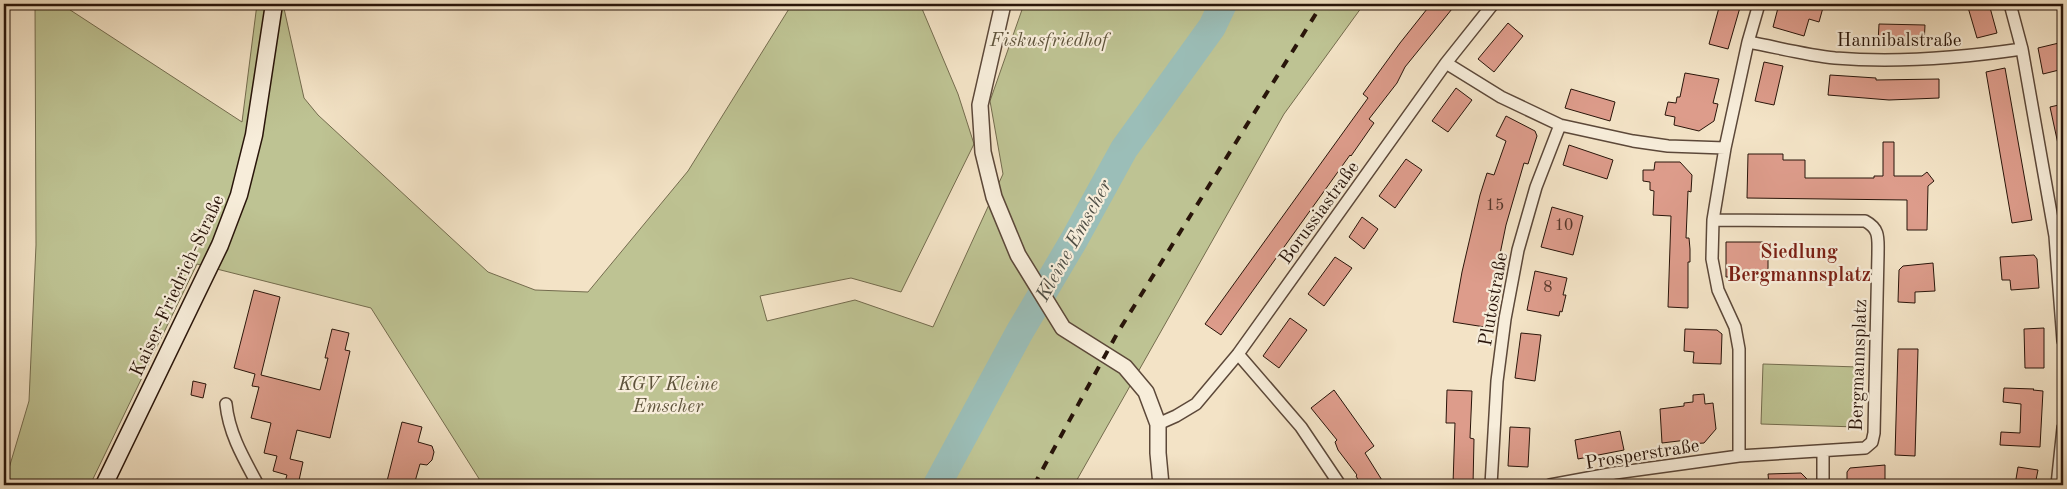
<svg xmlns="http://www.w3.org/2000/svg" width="2067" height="489" viewBox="0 0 2067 489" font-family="'Old Standard TT',serif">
	<rect width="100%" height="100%" fill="#f3e3c6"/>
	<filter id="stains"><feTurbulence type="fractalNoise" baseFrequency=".004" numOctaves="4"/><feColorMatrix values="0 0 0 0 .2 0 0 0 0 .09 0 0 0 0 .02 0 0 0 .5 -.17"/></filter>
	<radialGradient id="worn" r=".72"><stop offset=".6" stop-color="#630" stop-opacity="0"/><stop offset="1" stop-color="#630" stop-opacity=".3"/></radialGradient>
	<path fill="#bec393" stroke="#746c4e" d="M35,4H61L242,122L257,4H283L304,98L318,115L488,272L535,290L588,292L688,171L792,4H920L958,94L974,144L901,292L851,278L760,296L767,321L855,300L933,327L1003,174L990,101L1024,4H1364L1284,114L1074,485H483L371,308L197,264L90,485H4L29,401L36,245Z
		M1763,364L1859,367L1857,427L1761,424Z"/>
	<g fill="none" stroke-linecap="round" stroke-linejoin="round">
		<path stroke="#9bbeb8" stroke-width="28" d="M937,485L1019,333L1074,240L1124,149L1212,27L1223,4"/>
	</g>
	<path fill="#dd9c8b" stroke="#29150a" d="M1431,4H1456L1405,67L1397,83L1369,119L1374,123L1351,156L1350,155L1221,335L1205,324L1368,98L1363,94L1400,43Z
		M1720,4H1741L1728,49L1709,44Z
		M1779,4H1824L1819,22L1809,19L1804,36L1773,27Z
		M1967,4H1989L1997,33L1977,38Z
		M1508,23L1523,36L1494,72L1478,59Z
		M1879,24L1925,25L1924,45L1878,43Z
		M2063,42V69L2043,74L2038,48Z
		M1764,62L1783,66L1774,105L1755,101Z
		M2005,68L2032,220L2012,223L1986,72Z
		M1685,73L1719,79L1713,103L1718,104L1714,121L1699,131L1674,125L1675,117L1665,115L1668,102L1676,103L1677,97H1680Z
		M1830,75L1876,78V80L1939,79V98L1889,100L1828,95Z
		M1456,88L1472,100L1448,132L1432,121Z
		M1571,89L1615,102L1610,121L1565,108Z
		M2063,104V144H2058L2050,107Z
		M1506,116L1535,131L1537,136L1528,164L1524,163L1506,225L1485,327L1453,322L1462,272L1480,195L1487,173L1494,175L1506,141L1496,136Z
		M1883,142H1894V176H1922L1927,172L1934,181L1928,186L1927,230H1907V200L1747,198L1748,154H1783V160H1805V178H1874V176H1883Z
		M1569,145L1613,160L1607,179L1563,165Z
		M1406,159L1422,170L1395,208L1379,196Z
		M1655,162H1680L1692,175L1691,192L1688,191L1686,238H1689L1690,249V262H1688V308L1668,307L1671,216L1653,215L1654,191L1650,190V182L1643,181V170H1654Z
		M1552,207L1583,216L1573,255L1541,247Z
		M1362,217L1378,229L1364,249L1349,237Z
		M1726,242H1768V277H1726Z
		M2034,255L2037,259L2039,288L2011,290L2010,280H2002L2000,257Z
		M1335,257L1352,268L1324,306L1308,294Z
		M1933,263L1935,291L1915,292V303L1898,302L1899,270L1903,266Z
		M1535,271L1567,278L1563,295H1566L1562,312L1560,311L1559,316L1527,310Z
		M254,290L280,297L261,375L320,390L328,358H325L332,329L349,333L345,350L350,351L330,438L297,430L290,459L303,462L298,485H284L287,475L273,471L277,456L264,453L271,423L251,418L259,387L252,386L255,374L234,368Z
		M1290,318L1307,330L1279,368L1263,356Z
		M2044,328V368H2025L2024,329Z
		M1685,329L1717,330L1722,334L1721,364L1693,363L1694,352L1684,351Z
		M1521,333L1541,335L1535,381L1515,378Z
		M1898,349H1918L1915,456L1895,455Z
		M193,381L206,384L203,398L191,395Z
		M2004,388L2034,389L2033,390L2043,391L2040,447L2000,445L2001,432L2020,433L2021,404L2003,402Z
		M1334,390L1374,446L1365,453L1385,485H1361L1356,476L1357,475L1338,450L1335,442L1337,440L1311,408Z
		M1447,390L1472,391L1470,438L1474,439L1473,485L1453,484L1455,423H1446Z
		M1704,394L1705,404L1713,403L1716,429L1704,443L1688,444L1687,440L1662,443L1660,409L1684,406V403L1693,402V395Z
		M402,422L422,427L418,442L432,446L434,452L432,460L427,465L420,464L414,485H386Z
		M1510,427L1530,428L1528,467L1508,466Z
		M1620,431L1624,450L1578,459L1575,440Z
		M1885,465V485H1847V472L1850,468Z
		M2018,467L2038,470L2035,485H2015Z
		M1801,473L1813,485H1769L1768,474Z"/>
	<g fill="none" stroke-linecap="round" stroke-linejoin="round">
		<g stroke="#5c4839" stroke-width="14">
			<path id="minor" d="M2010,4L2022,49L2055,236L2063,341
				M1748,42C1776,47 1806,55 1835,58C1898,63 1960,58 2022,49
				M1446,63L1501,97L1560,125L1633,141L1668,146L1725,148
				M1238,354L1301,427L1340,485
				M226,404C229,434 244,459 258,485
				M1158,424L1176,416L1196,404L1238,354L1446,63L1493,4
				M1823,452V485
				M1739,456V349L1735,327L1718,290L1712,259L1713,220L1725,148L1748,42L1759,4
				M1491,485L1497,381L1505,319L1518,250L1536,187L1560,125
				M1550,485L1615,473L1739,456L1865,448L1872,442L1874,433L1878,254C1878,238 1880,229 1865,221L1713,220
				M2057,485L2063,428"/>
		</g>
		<g stroke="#5c4839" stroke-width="18">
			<path id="tertiary" d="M1003,4L980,105L983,152L994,197L1018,255L1063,328L1125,367L1146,392L1158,424V453L1161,485"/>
		</g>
		<g stroke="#29150a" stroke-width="19">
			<path id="secondary" d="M104,485L220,245L239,195L254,135L274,4"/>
		</g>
		<use href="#minor" stroke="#f7edda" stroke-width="11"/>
		<use href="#tertiary" stroke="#f7edda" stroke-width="15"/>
		<use href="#secondary" stroke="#f7edda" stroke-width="16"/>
		<path stroke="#29150a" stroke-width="4" stroke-dasharray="9 9" stroke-linecap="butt" d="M1034,485L1118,332L1322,4"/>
	</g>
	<g text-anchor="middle" stroke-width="4.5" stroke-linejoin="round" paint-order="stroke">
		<g font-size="16" fill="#56372a">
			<text x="1495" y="210">15</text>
			<text x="1564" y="230">10</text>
			<text x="1548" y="292">8</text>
		</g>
		<g font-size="19" font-style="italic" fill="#5d523a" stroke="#f7edda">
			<text x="1049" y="46">Fiskusfriedhof</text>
			<text x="668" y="390">KGV Kleine<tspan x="668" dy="22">Emscher</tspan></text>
		</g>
		<g font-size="19" fill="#29150a" stroke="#f7edda">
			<text x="1899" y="46">Hannibalstraße</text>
			<text transform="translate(1318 212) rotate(-54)" y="7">Borussiastraße</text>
			<text transform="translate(176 285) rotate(-65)" y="7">Kaiser-Friedrich-Straße</text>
			<text transform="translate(1492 299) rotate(-80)" y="7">Plutostraße</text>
			<text transform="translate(1857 365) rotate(-88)" y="7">Bergmannsplatz</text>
			<text transform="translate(1642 453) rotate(-9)" y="7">Prosperstraße</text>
		</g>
		<g font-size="20" font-style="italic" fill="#515047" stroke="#f7edda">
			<text transform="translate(1073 240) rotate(-61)" y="7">Kleine Emscher</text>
		</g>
		<g font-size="20" font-weight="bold" fill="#7a1f14" stroke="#f7edda">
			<text x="1799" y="258">Siedlung<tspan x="1799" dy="23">Bergmannsplatz</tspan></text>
		</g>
	</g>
	<rect width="2067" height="489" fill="none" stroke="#f3e3c6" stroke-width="20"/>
	<rect x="5" y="5" width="2057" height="479" fill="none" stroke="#29150a" stroke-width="2.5"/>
	<rect x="10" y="10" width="2047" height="469" fill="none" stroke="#29150a"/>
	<rect width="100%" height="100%" filter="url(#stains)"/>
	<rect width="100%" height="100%" fill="url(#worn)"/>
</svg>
